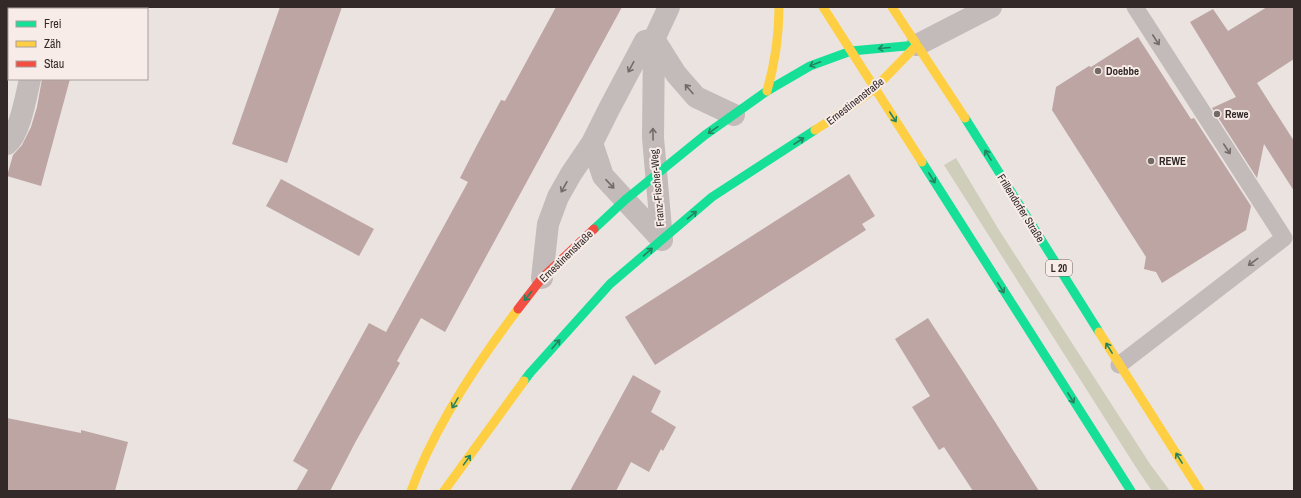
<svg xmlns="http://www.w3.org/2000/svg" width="1301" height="498" viewBox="0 0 1301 498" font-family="'Archivo Narrow',sans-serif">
	<rect width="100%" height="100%" fill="#eae3e0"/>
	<path fill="#cfcebb" d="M956,158L999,230L1150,464L1170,491H1152L1137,469L944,165Z"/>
	<path fill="#bca5a3" d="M280,7H342L287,163L232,144Z
		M556,7H622L445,332L421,318L397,361L400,363L356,441L330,491H296L308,470L293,461L369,323L386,332L468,182L460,178L477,145L501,100L505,101Z
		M1267,7H1294V59L1257,83L1294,141V191L1264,144L1257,178L1212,108L1236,97L1190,22L1213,9L1228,31Z
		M1138,37L1191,119L1194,118L1251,206L1246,230L1162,283L1156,272L1144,269L1146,257L1052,110L1056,87L1089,66L1091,67Z
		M42,79H70L41,186L7,176L13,155L22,145L31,127L37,107Z
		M849,174L875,216L862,224L866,230L655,365L625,317Z
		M281,179L374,229L359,256L266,206Z
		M928,318L962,370L1039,491H973L944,447L939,450L912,407L930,396L895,339Z
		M633,375L661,391L651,412L676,427L663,451L661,449L649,472L631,462L616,491H570Z
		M7,418L81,433V430L128,442L115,491H7Z"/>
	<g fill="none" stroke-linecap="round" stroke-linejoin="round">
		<path stroke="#c3bbb9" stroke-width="17" d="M1119,365L1284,238L1135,7"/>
		<path stroke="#c3bbb9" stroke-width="22" d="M48,9L49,7
			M654,39L645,41L609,109L592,143L603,176L662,240
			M654,39L676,74L696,97L734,115
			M917,45L991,7
			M7,144C20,134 26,96 30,79
			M662,240L653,138L654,39L669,7
			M542,278L548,224L558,197L571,174L592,143"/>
		<path stroke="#16e098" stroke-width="9" d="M965,118L1099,332
			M922,162L1131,491
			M594,229L625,200L705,135L767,91L810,66L851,51L917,45
			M524,381L530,373L610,284L712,197L815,130"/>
		<path stroke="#ffcf43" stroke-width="9" d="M823,7L922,162
			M892,7L965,118
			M767,91C775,63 779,36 779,7
			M815,130L840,114L874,89L917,45
			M1099,332L1200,491
			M411,491C434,427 477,363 518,309
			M444,491L524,381"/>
		<path stroke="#f24e42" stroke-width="9" d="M518,309L542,278L594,229"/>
	</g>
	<defs><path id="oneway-shaft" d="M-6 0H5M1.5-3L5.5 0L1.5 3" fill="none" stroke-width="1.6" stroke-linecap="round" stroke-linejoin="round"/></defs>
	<g stroke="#746b69">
		<use href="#oneway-shaft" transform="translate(1156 40) rotate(57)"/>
		<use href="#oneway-shaft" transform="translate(631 67) rotate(118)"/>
		<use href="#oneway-shaft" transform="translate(689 89) rotate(-131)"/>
		<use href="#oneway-shaft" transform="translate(653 134) rotate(-91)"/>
		<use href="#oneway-shaft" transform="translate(1227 149) rotate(57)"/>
		<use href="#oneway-shaft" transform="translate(610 184) rotate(47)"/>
		<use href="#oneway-shaft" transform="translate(564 187) rotate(119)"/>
		<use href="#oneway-shaft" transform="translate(1253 262) rotate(143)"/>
	</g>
	<g stroke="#248460">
		<use href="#oneway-shaft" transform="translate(884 48) rotate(175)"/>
		<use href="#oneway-shaft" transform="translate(815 64) rotate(158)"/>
		<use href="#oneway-shaft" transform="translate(893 117) rotate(57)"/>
		<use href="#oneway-shaft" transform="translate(713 130) rotate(145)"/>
		<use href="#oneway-shaft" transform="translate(799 141) rotate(-33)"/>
		<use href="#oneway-shaft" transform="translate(988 155) rotate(-122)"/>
		<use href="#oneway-shaft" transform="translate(932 178) rotate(58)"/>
		<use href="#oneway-shaft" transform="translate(692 215) rotate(-40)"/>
		<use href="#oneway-shaft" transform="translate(648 252) rotate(-41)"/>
		<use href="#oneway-shaft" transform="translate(1001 288) rotate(58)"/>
		<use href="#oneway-shaft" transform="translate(528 296) rotate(128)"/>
		<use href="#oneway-shaft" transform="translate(556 344) rotate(-48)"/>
		<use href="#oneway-shaft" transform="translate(1109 348) rotate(-122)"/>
		<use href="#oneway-shaft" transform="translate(1071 398) rotate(58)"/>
		<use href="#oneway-shaft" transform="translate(455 403) rotate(120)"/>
		<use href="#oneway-shaft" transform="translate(1179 458) rotate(-122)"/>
		<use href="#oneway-shaft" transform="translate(467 460) rotate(-54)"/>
	</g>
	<g fill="#736a68" stroke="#f7ece7" stroke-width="1.5">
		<circle cx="1098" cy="71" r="4"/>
		<circle cx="1217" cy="114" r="4"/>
		<circle cx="1151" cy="161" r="4"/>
	</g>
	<g text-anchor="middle" stroke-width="4" stroke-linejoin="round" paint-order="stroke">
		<rect fill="#f7ece7" stroke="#6e6461" stroke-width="1" x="1046" y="260" width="26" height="16" rx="3"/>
		<g font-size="10" font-weight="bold" fill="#332928">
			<text x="1059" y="272">L 20</text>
		</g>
		<g font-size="11" font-weight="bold" fill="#332928" stroke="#f7ece7" text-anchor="start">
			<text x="1106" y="75">Doebbe</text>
			<text x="1225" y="118">Rewe</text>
			<text x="1159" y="165">REWE</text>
		</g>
		<g font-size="11" fill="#332928" stroke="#f7ece7">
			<text transform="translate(855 101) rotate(-38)" y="4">Ernestinenstraße</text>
			<text transform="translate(657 188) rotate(-95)" y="4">Franz-Fischer-Weg</text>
			<text transform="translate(1021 208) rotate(58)" y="4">Frillendorfer Straße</text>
			<text transform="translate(566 256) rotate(-44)" y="4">Ernestinenstraße</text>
		</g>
	</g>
	<rect width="1301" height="498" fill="none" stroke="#332928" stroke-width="16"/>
	<rect x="8" y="8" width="140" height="72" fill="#f7ece7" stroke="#a99e9b"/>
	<rect x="16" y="21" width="20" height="6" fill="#16e098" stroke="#a99e9b"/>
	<text x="44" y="28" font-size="12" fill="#332928">Frei</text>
	<rect x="16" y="41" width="20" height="6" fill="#ffcf43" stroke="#a99e9b"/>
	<text x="44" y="48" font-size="12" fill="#332928">Zäh</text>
	<rect x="16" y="61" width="20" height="6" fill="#f24e42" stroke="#a99e9b"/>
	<text x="44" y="68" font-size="12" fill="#332928">Stau</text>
</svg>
